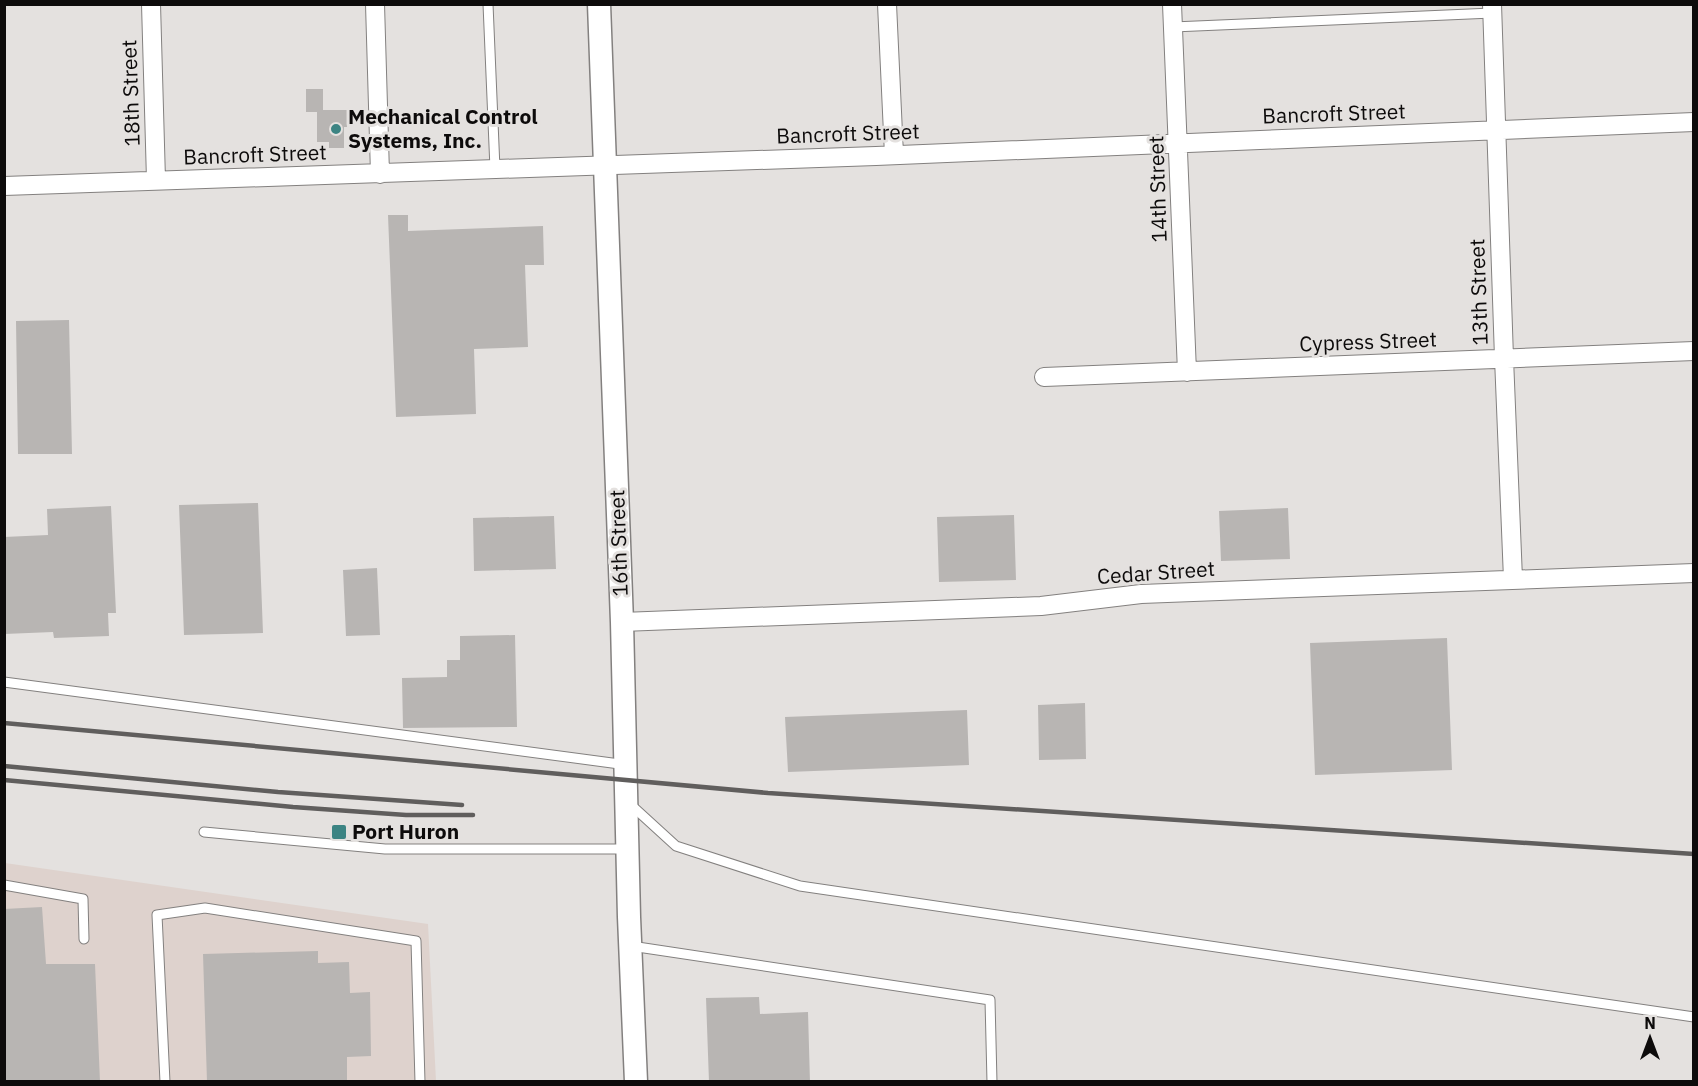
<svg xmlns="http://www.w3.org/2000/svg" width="1698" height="1086" viewBox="0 0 1698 1086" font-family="'IBM Plex Sans',sans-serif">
	<rect width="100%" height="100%" fill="#e4e1df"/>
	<path fill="#ded2cd" d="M5,863L428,924L436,1081L5,1082Z"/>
	<path fill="#b8b5b3" d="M306,89H323V110H347V127H344V148H329V142H317V112H306Z
		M388,215H408V231L543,226L544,265H525L528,347L474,349L476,414L396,417Z
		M69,320L72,454H18L16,321Z
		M258,503L263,633L184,635L179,505Z
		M111,506L116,613H108L109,636L54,638L53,632L4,634V537L48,535L47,509Z
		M1288,508L1290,559L1221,561L1219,511Z
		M1014,515L1016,580L939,582L937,517Z
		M554,516L556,569L474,571L473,518Z
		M377,568L380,635L346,636L343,570Z
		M515,635L517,727L403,728L402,678L447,677V660H460V636Z
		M1447,638L1452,770L1315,775L1310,643Z
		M1085,703L1086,759L1039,760L1038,705Z
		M967,710L969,765L788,772L785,717Z
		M42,907L46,964H95L100,1082H4V909Z
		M318,951V963L349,962L350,993L370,992L371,1056L347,1057V1082H207L203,954Z
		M759,997L760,1014L808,1012L810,1082H709L706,998Z"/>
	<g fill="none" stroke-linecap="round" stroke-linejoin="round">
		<g stroke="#83807f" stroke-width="11">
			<path id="service" d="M488,4L495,169
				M1173,27L1492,13
				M4,682L627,765
				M630,804L676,846L800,886L1694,1017
				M204,832L385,849H627
				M4,885L83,899L84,939
				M631,946L990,1000L992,1082
				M165,1082L157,915L205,908L416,941L420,1082"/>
		</g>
		<g stroke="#83807f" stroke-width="20">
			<path id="minor" d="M151,4L156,180
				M375,4L380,174
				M887,4L894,155
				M1172,4L1187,372
				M1492,4L1504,358L1513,579
				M4,186L876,156L1694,122
				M1044,377L1694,351
				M622,622L1041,606L1141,594L1694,573"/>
		</g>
		<g stroke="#83807f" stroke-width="25">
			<path id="tertiary" d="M599,4L622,622L629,917L636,1082"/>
		</g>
		<use href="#service" stroke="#fff" stroke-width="9"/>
		<use href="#minor" stroke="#fff" stroke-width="18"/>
		<use href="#tertiary" stroke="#fff" stroke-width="22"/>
		<path stroke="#605e5d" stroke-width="4.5" d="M4,723L768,793L1694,854
			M4,766L278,792L462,805
			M4,780L293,807L406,815H473"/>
	</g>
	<g fill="#3c8483" stroke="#e4e1df" stroke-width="2">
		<circle cx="336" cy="129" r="6"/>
		<rect x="331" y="824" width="16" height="16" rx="3"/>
	</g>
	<g text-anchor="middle" stroke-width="6" stroke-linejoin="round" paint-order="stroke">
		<g font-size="21" fill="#0d0b0b" stroke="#e4e1df">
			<text transform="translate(131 93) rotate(-92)" y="7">18th Street</text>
			<text transform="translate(1334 114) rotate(-2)" y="7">Bancroft Street</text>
			<text transform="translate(848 134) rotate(-2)" y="7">Bancroft Street</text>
			<text transform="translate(255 155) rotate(-2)" y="7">Bancroft Street</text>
			<text transform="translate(1158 189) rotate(-92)" y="7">14th Street</text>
			<text transform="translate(1479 292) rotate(-92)" y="7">13th Street</text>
			<text transform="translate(1368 342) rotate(-2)" y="7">Cypress Street</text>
			<text transform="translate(619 543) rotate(-92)" y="7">16th Street</text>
			<text transform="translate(1156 573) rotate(-4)" y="7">Cedar Street</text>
		</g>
		<g font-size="21" font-weight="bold" fill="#0d0b0b" stroke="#e4e1df" text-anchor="start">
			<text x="348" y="124">Mechanical Control<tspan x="348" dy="24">Systems, Inc.</tspan></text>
			<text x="352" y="839">Port Huron</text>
		</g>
	</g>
	<rect width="1698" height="1086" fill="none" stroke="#0d0b0b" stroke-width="12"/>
	<g transform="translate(1650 1038)" stroke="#e4e1df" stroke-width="4.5" paint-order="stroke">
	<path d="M0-4.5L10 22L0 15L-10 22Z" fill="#0d0b0b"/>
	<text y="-9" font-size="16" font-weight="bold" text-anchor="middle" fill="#0d0b0b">N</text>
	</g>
</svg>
